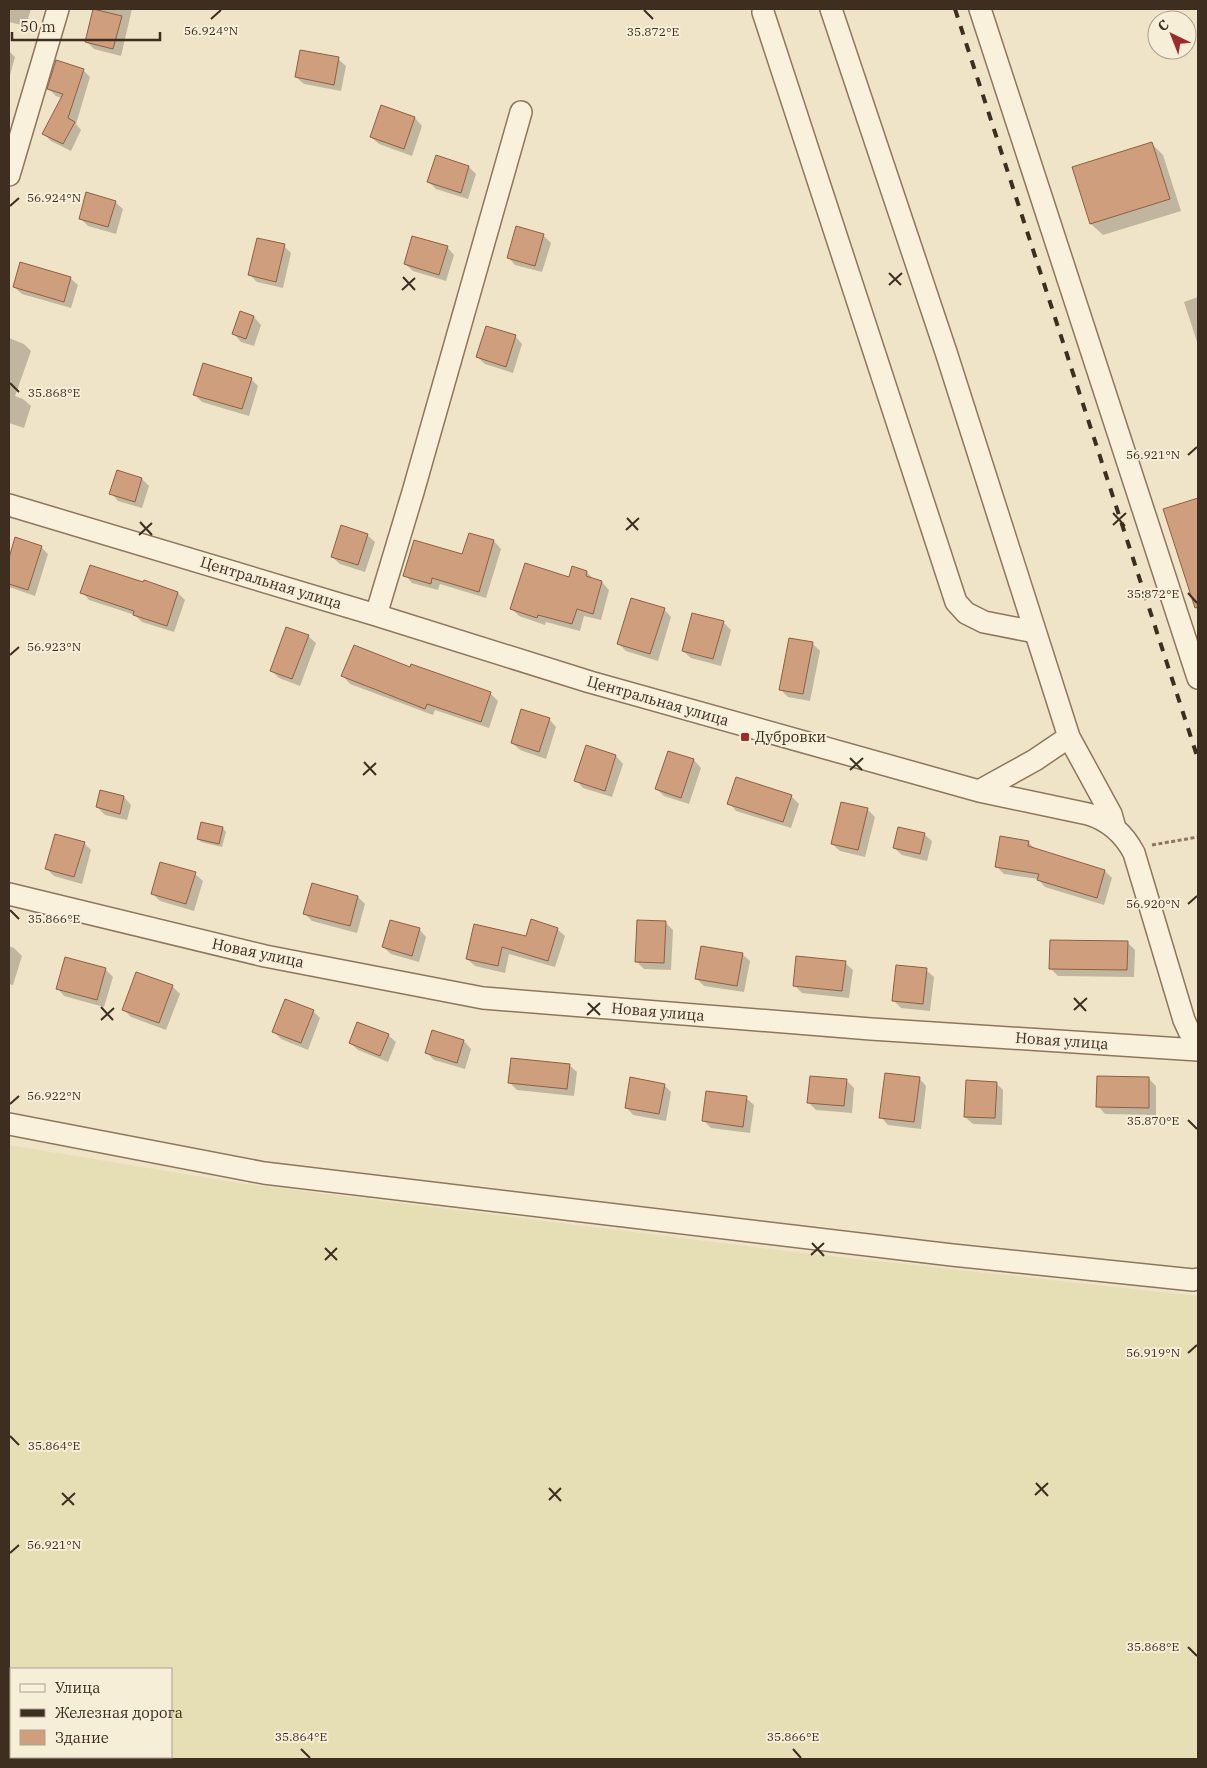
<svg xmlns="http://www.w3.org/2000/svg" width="1207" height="1768" viewBox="0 0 1207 1768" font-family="'IBM Plex Serif',serif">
	<rect width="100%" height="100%" fill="#f0e4c8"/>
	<path fill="#e6deb5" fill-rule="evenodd" d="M9,1145L245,1184L811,1254L1198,1296V1759H9ZM11,1669H171V1757H11Z"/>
	<path fill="#0003" d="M9,9H31L26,26L9,22Z
		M95,9H132L121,56L94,49L87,42Z
		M9,51L15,57L10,75H9Z
		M338,59L346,66L341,91L304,84L296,77Z
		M83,70L90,77L76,124L81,130L71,151L51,141L44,134L62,98L56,96L49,89Z
		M382,107L415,118L422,126L412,156L379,144L371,137Z
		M1152,144L1163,155L1181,211L1103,235L1091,224L1074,168Z
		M469,167L476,174L468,199L436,189L429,182Z
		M115,202L123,209L116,234L88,226L80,218Z
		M543,235L551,243L542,272L515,265L508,257Z
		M284,246L291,253L283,288L257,282L250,275Z
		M447,247L454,255L446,281L413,271L405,264Z
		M70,278L78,285L71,308L22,294L14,287Z
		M1198,297V345L1184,302Z
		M241,313L254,317L261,325L254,346L241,342L234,334Z
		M515,336L522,344L513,373L485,364L477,357Z
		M9,338L24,344L31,351L15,396L23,399L31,406L24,428L9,423Z
		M251,379L258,386L249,416L202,402L194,394Z
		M118,471L142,479L149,486L142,508L118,501L111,493Z
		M1198,499V614L1165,510Z
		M470,534L494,541L501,549L486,598L440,584L438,590L412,583L405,575L463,556Z
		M367,535L375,542L365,572L340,564L332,557Z
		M16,539L41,547L48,554L35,596L9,587V562Z
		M587,572L594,580L602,582L609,590L601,620L584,616L580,631L546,622L545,625L519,616L511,608Z
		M144,584L178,593L185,600L174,632L142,622L135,615L89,600L82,592Z
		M664,609L671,617L658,661L626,651L618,643Z
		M723,622L731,630L721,666L691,658L683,651Z
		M308,636L316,643L300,686L279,678L272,671Z
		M812,643L820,651L810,701L788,697L780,689Z
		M412,665L491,694L498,701L489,728L435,710L433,715L350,684L343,676L410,669Z
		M549,719L556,727L546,759L520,750L512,743Z
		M669,752L694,760L701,768L689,804L664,796L657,789Z
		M616,756L623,764L612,797L583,788L576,780Z
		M791,796L799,804L791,828L736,811L729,803Z
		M124,797L131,805L127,820L105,815L97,807Z
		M867,809L875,817L865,857L840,851L832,844Z
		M223,828L226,832L222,847L201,842L198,838Z
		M924,834L932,841L927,861L902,855L894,848Z
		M1028,842L1036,850L1105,871L1112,878L1104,905L1045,887L1038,879L1004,874L996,866Z
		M84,843L91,850L82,884L54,876L47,869Z
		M195,874L203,881L194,911L160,901L152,893Z
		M358,897L365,904L357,933L312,921L304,913Z
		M666,923L673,930L671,970L644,969L636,961Z
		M419,929L426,937L419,962L391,954L383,947Z
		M557,929L565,936L555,967L509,954L505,973L475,966L467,959L526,937Z
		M1127,942L1135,950L1134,977L1058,976L1050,968Z
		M9,946L14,948L22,956L13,985L9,984Z
		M742,954L750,961L744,992L704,986L697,979Z
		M845,963L853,970L849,998L802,993L794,985Z
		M105,969L113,977L104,1007L64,996L57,988Z
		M926,970L934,977L930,1011L901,1008L893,1000Z
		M172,986L180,994L166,1030L131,1017L123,1009Z
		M313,1011L320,1018L308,1050L281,1039L274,1032Z
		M388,1035L396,1042L388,1062L358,1050L350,1043Z
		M464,1041L471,1049L465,1069L434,1060L426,1052Z
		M569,1065L577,1072L574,1096L517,1090L510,1083Z
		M919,1078L926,1086L921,1129L888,1125L881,1117Z
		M1149,1079L1156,1086V1115L1105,1114L1098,1106Z
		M846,1080L854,1088L852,1113L816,1110L809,1103Z
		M996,1083L1003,1090L1002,1125L973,1124L965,1117Z
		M664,1085L671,1092L666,1121L633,1115L626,1107Z
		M746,1098L754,1105L750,1133L711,1128L703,1120Z"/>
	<path fill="#cf9f7d" stroke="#8d5f41" d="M93,9L122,16L113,49L85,42Z
		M300,50L339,57L334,85L295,77Z
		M56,60L84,69L68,118L75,122L63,144L42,134L63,94L47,89Z
		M381,105L415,117L404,149L370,137Z
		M1152,142L1170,199L1090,224L1072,167Z
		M436,155L469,166L461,193L427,182Z
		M86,192L116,201L108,227L79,219Z
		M516,226L544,234L535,266L507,258Z
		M412,236L448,246L439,275L404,264Z
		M257,238L285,244L276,282L248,275Z
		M20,262L71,277L64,302L13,287Z
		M240,311L254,316L246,339L232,334Z
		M486,326L516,335L506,367L476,357Z
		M203,363L252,378L242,409L193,395Z
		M117,470L142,478L135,502L109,494Z
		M1198,498V607L1195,608L1163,509Z
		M341,525L368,534L358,565L331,557Z
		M469,533L494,540L479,592L432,578L431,584L403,576L414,540L462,554Z
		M15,537L42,546L28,590L9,584V558Z
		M525,563L569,577L572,566L587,571L586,576L602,581L593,614L577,609L572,624L538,615L537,618L510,609Z
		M90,565L143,582L144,580L178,592L167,626L133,615L134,611L80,593Z
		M631,598L665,608L650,654L617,644Z
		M692,613L724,621L713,659L682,651Z
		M286,627L309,635L292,679L270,671Z
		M789,638L813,642L803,694L779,690Z
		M354,645L410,667L411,664L491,692L481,722L427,704L425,709L341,676Z
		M521,709L550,718L539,752L511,743Z
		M586,745L616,755L605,791L574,781Z
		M668,751L694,759L681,798L655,789Z
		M736,777L792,795L783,822L727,804Z
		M100,790L124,796L120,814L96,807Z
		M841,802L868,808L858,850L831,844Z
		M201,822L223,827L219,844L197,839Z
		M898,827L925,833L920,854L893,848Z
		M55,834L85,842L74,877L45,869Z
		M1000,836L1029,841L1028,846L1105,870L1097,898L1037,880L1039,874L995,867Z
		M160,862L196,872L186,904L151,894Z
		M312,883L358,896L350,926L303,914Z
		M531,919L558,928L548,961L502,947L498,966L466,959L474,924L526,936Z
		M390,920L420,928L412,956L382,947Z
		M637,920L666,921L664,963L635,962Z
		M1050,940L1128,941L1127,970L1049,969Z
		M701,946L743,953L737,986L695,979Z
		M796,956L846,961L842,991L793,986Z
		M65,957L106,968L97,1000L56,989Z
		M896,965L927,968L923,1004L892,1001Z
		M136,972L173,985L159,1023L122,1010Z
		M285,999L314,1010L301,1043L272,1032Z
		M357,1022L389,1034L380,1056L349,1043Z
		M432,1030L464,1040L457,1063L425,1053Z
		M511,1058L570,1064L567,1089L508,1083Z
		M885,1073L920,1077L914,1122L879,1118Z
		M810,1076L847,1079L844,1106L807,1103Z
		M1097,1076L1149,1077V1108L1096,1107Z
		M630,1077L665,1084L659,1114L625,1108Z
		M966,1080L997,1082L995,1118L964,1117Z
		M706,1091L747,1096L743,1127L702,1121Z"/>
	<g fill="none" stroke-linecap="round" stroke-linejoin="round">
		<g stroke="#8d765c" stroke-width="24">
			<path id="minor" d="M831,9L946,352L1069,737L1111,814L1115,828
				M980,9L1198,678
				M763,12L956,602L966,613L984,622L1035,632
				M9,175L58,9
				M9,505L376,615L590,682L979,791L1088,814C1108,820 1124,834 1134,853L1184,1020L1189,1031L1198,1043
				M376,615L413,492L521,112
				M979,791L1035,760L1069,737
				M9,894L265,956L483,998L871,1029L1198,1050
				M9,1124L264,1173L952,1255L1193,1280L1198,1279"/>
		</g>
		<path stroke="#8d765c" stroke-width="3" stroke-dasharray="4 2.5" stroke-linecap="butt" d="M1152,845L1198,837"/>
		<use href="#minor" stroke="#faf1dc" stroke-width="21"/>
		<path stroke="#3d2e20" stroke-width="4" stroke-dasharray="9 9" stroke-linecap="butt" d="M955,9L1198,759"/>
	</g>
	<path fill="none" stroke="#3d2e20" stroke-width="2" d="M644,10L653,19M211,19L221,10M10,206L19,198M889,273L901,285M403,277L415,290M889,285L902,273M402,290L415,278M10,383L19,392M1188,455L1197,447M1113,513L1125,526M627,518L638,530M140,522L152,535M1113,525L1126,513M626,530L639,518M139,535L152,523M1188,593L1197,603M10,655L19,647M850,758L862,770M364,762L376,775M850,770L863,758M363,775L376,763M1188,904L1197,896M10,910L19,919M1074,998L1086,1011M588,1003L600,1015M101,1007L113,1020M1074,1010L1087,998M587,1015L600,1003M101,1020L114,1008M10,1104L19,1096M1188,1120L1197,1129M812,1243L824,1256M325,1248L337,1260M811,1255L824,1243M325,1260L337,1248M1188,1353L1197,1345M10,1436L19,1445M1036,1483L1048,1496M549,1488L561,1501M62,1493L74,1505M1035,1495L1048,1483M549,1500L561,1488M62,1505L75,1493M10,1553L19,1545M1188,1647L1197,1656M301,1749L310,1758M793,1749L801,1758"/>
	<rect fill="#9e2a2b" stroke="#f7eed8" stroke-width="2" x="740" y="732" width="10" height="10" rx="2.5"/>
	<g text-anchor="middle" stroke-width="4" stroke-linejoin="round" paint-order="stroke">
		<g font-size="15" fill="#3d2e20" stroke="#f7eed8">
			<text transform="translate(271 583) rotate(17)" y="5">Центральная улица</text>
			<text transform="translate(658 701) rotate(16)" y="5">Центральная улица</text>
			<text transform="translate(258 953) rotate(12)" y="5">Новая улица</text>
			<text transform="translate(658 1012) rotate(5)" y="5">Новая улица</text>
			<text transform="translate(1062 1041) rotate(4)" y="5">Новая улица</text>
		</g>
		<g font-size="15" fill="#3d2e20" stroke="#f7eed8" text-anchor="start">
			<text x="755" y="742">Дубровки</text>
		</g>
	</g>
	<g font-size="12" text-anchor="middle" fill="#3d2e20" stroke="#f7eed8" stroke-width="4" stroke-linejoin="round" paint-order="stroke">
		<text x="211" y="35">56.924°N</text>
		<text x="653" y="36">35.872°E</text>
		<text x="54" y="202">56.924°N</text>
		<text x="54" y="397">35.868°E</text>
		<text x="1153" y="459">56.921°N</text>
		<text x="1153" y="598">35.872°E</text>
		<text x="54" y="651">56.923°N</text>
		<text x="1153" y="908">56.920°N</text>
		<text x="54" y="923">35.866°E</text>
		<text x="54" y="1100">56.922°N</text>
		<text x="1153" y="1125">35.870°E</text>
		<text x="1153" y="1357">56.919°N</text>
		<text x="54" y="1450">35.864°E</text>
		<text x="54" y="1549">56.921°N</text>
		<text x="1153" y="1651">35.868°E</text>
		<text x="301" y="1741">35.864°E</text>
		<text x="793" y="1741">35.866°E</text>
	</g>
	<rect width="1207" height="1768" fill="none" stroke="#3d2e20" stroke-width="20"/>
	<rect x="10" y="1668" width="162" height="90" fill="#f7eed8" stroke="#ada18e"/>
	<rect x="20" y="1684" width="25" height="8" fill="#faf1dc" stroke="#ada18e"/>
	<text x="55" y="1693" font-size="15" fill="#3d2e20">Улица</text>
	<rect x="20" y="1709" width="25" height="8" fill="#3d2e20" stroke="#ada18e"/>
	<text x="55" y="1718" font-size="15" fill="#3d2e20">Железная дорога</text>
	<rect x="20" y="1730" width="25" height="15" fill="#cf9f7d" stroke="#ada18e"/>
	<text x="55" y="1743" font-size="15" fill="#3d2e20">Здание</text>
	<g transform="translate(1172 35) rotate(317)"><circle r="24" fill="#f7eed8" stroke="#ada18e"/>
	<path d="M0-4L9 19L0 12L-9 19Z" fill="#9e2a2b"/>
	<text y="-8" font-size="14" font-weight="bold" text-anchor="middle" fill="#3d2e20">С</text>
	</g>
	<path d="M12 32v8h148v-8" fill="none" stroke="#3d2e20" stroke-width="2.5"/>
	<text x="20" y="32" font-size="15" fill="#3d2e20" stroke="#f7eed8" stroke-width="4" paint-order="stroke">50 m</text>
</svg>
